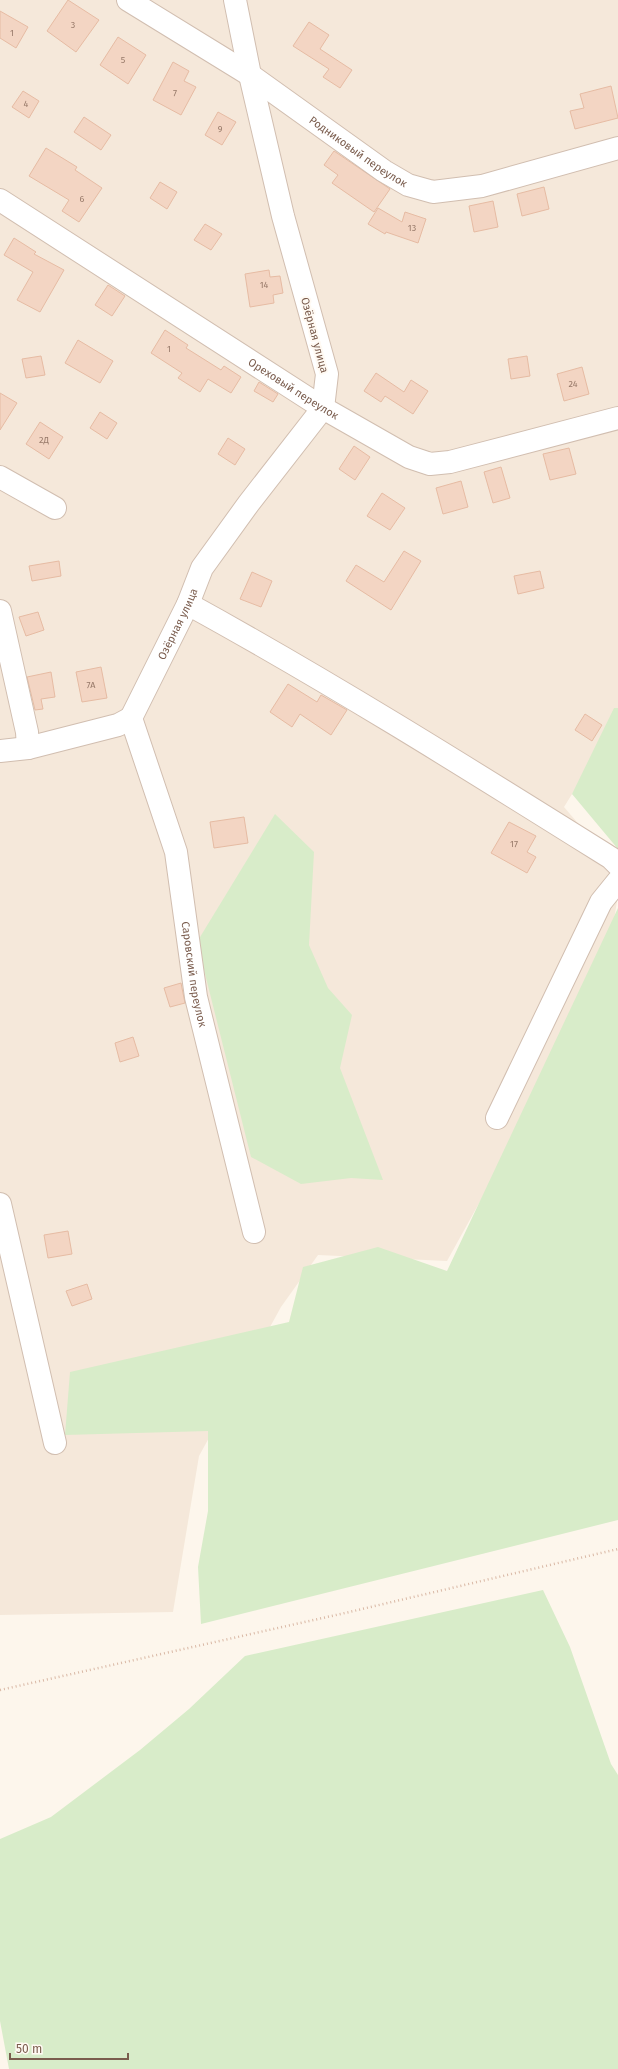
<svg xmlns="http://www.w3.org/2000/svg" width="618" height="2069" viewBox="0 0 618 2069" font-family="'Fira Sans',sans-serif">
	<rect width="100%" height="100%" fill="#fdf6ec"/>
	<path fill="#f5e8da" d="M0,0H618V720L564,807L618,870V895L605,976L447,1261L318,1255L281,1307L199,1456L173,1612L0,1615Z"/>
	<path fill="#d8ecc9" d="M614,708H618V849L572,794Z
		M275,814L314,852L309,945L328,988L352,1015L340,1068L383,1180L351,1178L301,1184L251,1157L197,942Z
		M618,908V1520L201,1624L198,1567L208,1511V1431L65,1435L70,1372L289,1322L303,1267L378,1247L447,1271Z
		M543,1590L570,1647L611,1764L618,1775V2069H9L0,2021V1839L51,1817L140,1750L189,1709L245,1656Z"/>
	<path fill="#f3d5c3" stroke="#e6bba3" d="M68,0L99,20L76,52L47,31Z
		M0,11L28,27L16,48L0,38Z
		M309,22L329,35L320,49L352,70L340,88L323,77L329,69L293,46Z
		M118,37L146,55L128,84L100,65Z
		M173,62L189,71L184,81L196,87L181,115L153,100Z
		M611,86L618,118L575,129L570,111L584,108L580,94Z
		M23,91L39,101L29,118L12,107Z
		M218,112L236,122L222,145L205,135Z
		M84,117L111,135L101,150L74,132Z
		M46,148L77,167L75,170L102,188L79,222L62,211L69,200L29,176Z
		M334,151L390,189L374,212L332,183L338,175L324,165Z
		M160,182L177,192L167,209L150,198Z
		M544,187L549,209L522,216L517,194Z
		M493,201L498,227L474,232L469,206Z
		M378,208L402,222L405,212L426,219L418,243L386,232L385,234L368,224Z
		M205,224L222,234L211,250L194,240Z
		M14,238L36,252L34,254L64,270L40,312L17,300L33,272L4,255Z
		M269,270L270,277L280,276L283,293L273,295L274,303L250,307L245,274Z
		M108,285L125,296L112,316L95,305Z
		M165,330L188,345L186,348L221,370L224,366L241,377L231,393L208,379L200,392L178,378L182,373L151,353Z
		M78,340L113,361L100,383L65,363Z
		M41,356L45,375L26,378L22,359Z
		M527,356L530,376L511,379L508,359Z
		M582,367L589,394L564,401L557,374Z
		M376,373L404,392L411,380L428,391L413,414L385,396L381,402L364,391Z
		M259,382L278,394L273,402L254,391Z
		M0,393L17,403L0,430Z
		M100,412L117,423L107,439L90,428Z
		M40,422L63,437L49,459L26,444Z
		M228,438L245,449L235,465L218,454Z
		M354,446L370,457L355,480L339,469Z
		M569,448L576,474L550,480L543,454Z
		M501,467L510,498L493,503L484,472Z
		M461,481L468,507L443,514L436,488Z
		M382,493L405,508L390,530L367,516Z
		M404,551L421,561L391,610L346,581L356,565L384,582Z
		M59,561L61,576L32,581L29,566Z
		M540,571L544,588L518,594L514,576Z
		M252,572L272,581L261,607L240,599Z
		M38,612L44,630L26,636L19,617Z
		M101,667L107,698L82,702L76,672Z
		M51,672L55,697L41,699L43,709L35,710L27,677Z
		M288,684L317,702L321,695L347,710L331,735L300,714L292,727L270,712Z
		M585,714L602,725L592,741L575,730Z
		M244,817L248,843L214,848L210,822Z
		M509,822L536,836L527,852L536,857L527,873L491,853Z
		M181,983L185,1003L170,1007L164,988Z
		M133,1037L139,1056L120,1062L115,1043Z
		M68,1231L72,1254L48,1258L44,1235Z
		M87,1284L92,1299L72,1306L66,1291Z"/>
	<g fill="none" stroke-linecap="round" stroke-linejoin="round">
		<g stroke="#d1beb0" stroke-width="24">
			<g id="minor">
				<path id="s1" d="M128,0L250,75L384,171L408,185L433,192L482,186L618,148"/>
				<path id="s2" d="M0,200L323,408L409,457L430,464L450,462L618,418"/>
				<path d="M0,477L55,508"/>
				<path d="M188,604C332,683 472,771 611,858L618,865"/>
				<path d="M0,611L27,732L28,748"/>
				<path id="s3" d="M131,718L188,604L202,568L249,503L323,408L327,374L283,216L250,75L235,0"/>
				<path id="s4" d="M131,718L176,852L196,997L254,1232"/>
				<path d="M0,751L28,748L118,725L131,718"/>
				<path d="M497,1118L601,902L618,881"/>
				<path d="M0,1204L55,1443"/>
			</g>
		</g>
		<path stroke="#d9b8a5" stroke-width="2.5" stroke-dasharray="1 3" stroke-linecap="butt" d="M0,1690L345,1613L618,1549"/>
		<use href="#minor" stroke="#fff" stroke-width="22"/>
	</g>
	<g text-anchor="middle" stroke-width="4" stroke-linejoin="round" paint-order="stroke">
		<g font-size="9" fill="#987a6a">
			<text x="73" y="28">3</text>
			<text x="12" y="36">1</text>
			<text x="123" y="63">5</text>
			<text x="175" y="96">7</text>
			<text x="26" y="107">4</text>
			<text x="220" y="132">9</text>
			<text x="82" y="202">6</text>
			<text x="412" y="231">13</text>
			<text x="264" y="288">14</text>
			<text x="169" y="352">1</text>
			<text x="573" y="387">24</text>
			<text x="44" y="443">2Д</text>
			<text x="91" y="688">7А</text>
			<text x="514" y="847">17</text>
		</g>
		<g font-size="11" fill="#7a5c4d" stroke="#fffaf3">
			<text dy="4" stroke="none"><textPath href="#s1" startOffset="276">Родниковый переулок</textPath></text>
			<text transform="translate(315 335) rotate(75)" y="4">Озёрная улица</text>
			<text dy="4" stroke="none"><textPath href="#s2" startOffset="349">Ореховый переулок</textPath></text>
			<text dy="4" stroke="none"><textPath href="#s3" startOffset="105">Озёрная улица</textPath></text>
			<text dy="4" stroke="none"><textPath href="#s4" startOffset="265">Саровский переулок</textPath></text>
		</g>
	</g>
	<path d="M10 2053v6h118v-6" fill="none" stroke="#7a5c4d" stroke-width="2"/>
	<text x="16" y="2053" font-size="12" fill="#7a5c4d" stroke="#fffaf3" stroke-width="3" paint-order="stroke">50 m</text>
</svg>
